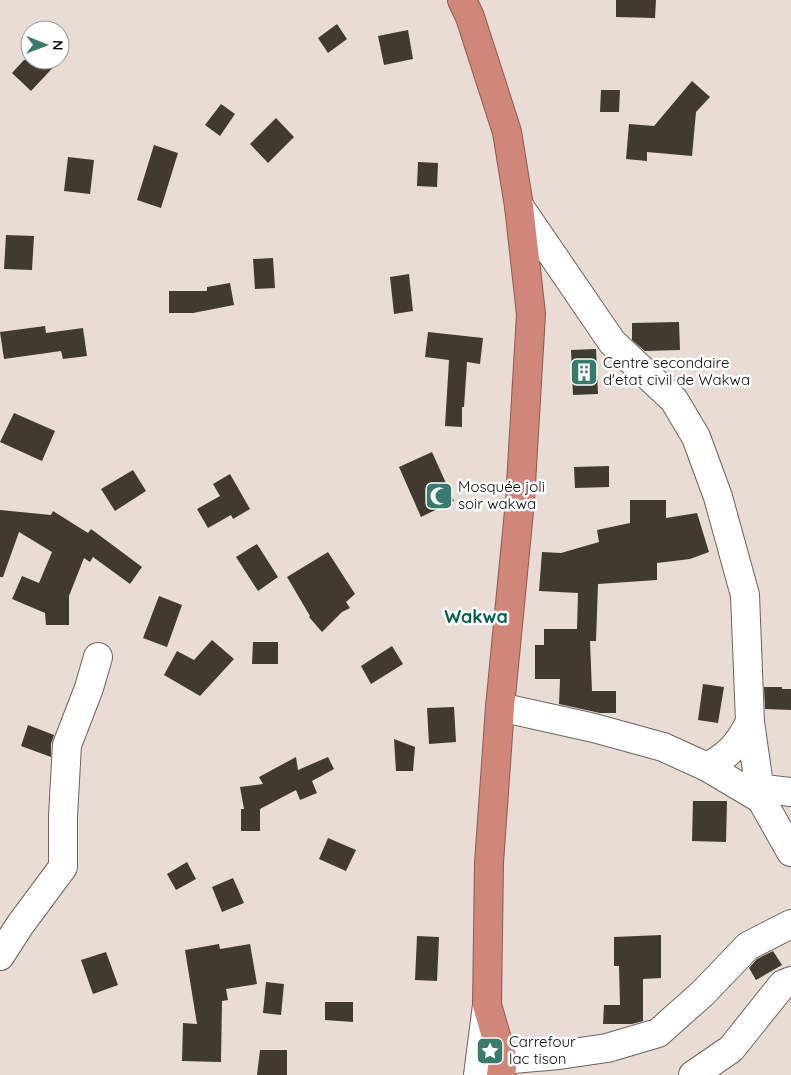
<svg xmlns="http://www.w3.org/2000/svg" width="791" height="1075" viewBox="0 0 791 1075" font-family="Quicksand,sans-serif">
	<rect width="100%" height="100%" fill="#e9dcd4"/>
	<path fill="#413a31" d="M616,0H656L655,18L616,17Z
		M337,24L347,39L328,53L318,38Z
		M408,30L413,59L384,65L378,36Z
		M24,60H60L31,91L12,73Z
		M692,81L710,97L696,112L692,156L647,152V161L626,159L629,124L654,126Z
		M601,90H620L619,112H600Z
		M221,104L235,114L220,136L205,125Z
		M276,118L294,137L268,163L250,144Z
		M154,145L178,153L161,208L137,200Z
		M68,157L94,160L90,194L64,191Z
		M418,162L438,163L437,187L417,186Z
		M6,235L34,236L32,270L4,269Z
		M273,258L275,288L255,289L253,259Z
		M409,274L413,311L394,314L390,277Z
		M230,283L234,305L193,313H169V291H207V287Z
		M679,322L680,350L645,351L632,340V323Z
		M45,326L46,333L83,328L87,356L63,359L61,351L4,359L0,332Z
		M428,332L483,338L480,364L467,362L464,407H462V427L445,426L449,360L425,357Z
		M596,349L598,394L573,395L571,350Z
		M14,413L55,431L42,461L0,442Z
		M432,452L454,501L421,517L399,467Z
		M609,466V487L575,488L574,467Z
		M133,470L146,491L115,511L101,489Z
		M230,474L250,509L233,519L231,515L208,528L197,509L220,496L213,484Z
		M630,500H666V518L697,513L709,552L690,559L657,563V580L598,584L596,641H590L592,691H616V713H600L559,704L560,679H535V645H544V629H577L578,593L539,591L542,552L561,553L599,542L597,530L630,523Z
		M0,510L51,515L53,511L88,533L91,529L142,567L130,584L93,557L90,562L84,558L69,596V625H46L45,613L12,599L22,576L39,583L52,552L19,532L3,577H0Z
		M257,544L278,577L258,591L236,557Z
		M328,552L355,594L346,602L350,608L342,612L322,632L309,617L310,616L287,577Z
		M159,596L182,605L167,647L143,638Z
		M212,640L234,659L200,696L164,675L177,651L194,660Z
		M253,642H278V664H252Z
		M392,646L403,664L371,684L361,666Z
		M703,684L724,687L718,723L698,720Z
		M764,687H782V689H791V710L765,709Z
		M454,707L456,742L429,744L427,708Z
		M28,725L54,735L51,744V757L21,746Z
		M394,739L415,747L413,771H396Z
		M296,757L298,770L328,757L334,769L312,781L317,793L300,800L296,790L260,809V831H241V809H244L240,787L263,784L259,777Z
		M693,801H727L726,842L692,841Z
		M328,838L356,850L346,871L319,859Z
		M187,862L196,879L176,890L167,874Z
		M233,878L244,903L222,912L212,887Z
		M661,935V978L643,979V1021L632,1024H603L604,1005H620L619,966H614V937Z
		M417,936L439,937L437,981L415,980Z
		M219,944L220,949L250,944L257,984L226,989L228,1000L222,1001L221,1062L182,1061L183,1023L197,1024L185,950Z
		M773,951L782,965L756,980L749,968L757,959Z
		M106,952L118,985L93,994L81,960Z
		M266,982L284,984L281,1015L263,1013Z
		M325,1002H353V1022L325,1020Z
		M260,1050H287V1075H257Z"/>
	<g fill="none" stroke-linecap="round" stroke-linejoin="round">
		<g stroke="#6f635c" stroke-width="30">
			<path id="minor" d="M519,206L612,342L674,400L696,437L718,497L745,595L750,722L761,799
				M500,707L594,728L663,747L707,767L761,799L791,852
				M707,767C730,754 738,745 750,722
				M758,788L791,792
				M0,956L20,925L63,867V816L67,745L89,688L98,657
				M503,1060L559,1055L607,1048L658,1033L703,993L748,946L791,924
				M478,1075L487,1005
				M693,1075L731,1049L783,984L791,981"/>
		</g>
		<g stroke="#8d5b52" stroke-width="30">
			<path id="highway" d="M462,0L470,17L507,132L519,206L531,314L520,501L500,707L489,863L487,1005L503,1060L501,1075"/>
		</g>
		<use href="#minor" stroke="#fff" stroke-width="28"/>
		<use href="#highway" stroke="#d1867a" stroke-width="28"/>
	</g>
	<defs>
		<g id="building-square" transform="scale(1.4375)"><rect x="-9" y="-9" width="18" height="18" rx="4" fill="#387a6c" stroke="#fff"/><path d="M-4-6H4V6H1V3H-1V6H-4ZM-2.5-4.3h1.7v1.8h-1.7ZM.8-4.3h1.7v1.8H.8ZM-2.5-1h1.7V.8h-1.7ZM.8-1h1.7V.8H.8Z" fill="#fff"/></g>
		<g id="mosque-square" transform="scale(1.4375)"><rect x="-9" y="-9" width="18" height="18" rx="4" fill="#387a6c" stroke="#fff"/><path d="M3.5-4.9A6 6 0 1 0 3.5 4.9A5 5 0 1 1 3.5-4.9Z" fill="#fff"/></g>
		<g id="sight-square" transform="scale(1.4375)"><rect x="-9" y="-9" width="18" height="18" rx="4" fill="#387a6c" stroke="#fff"/><path d="M0-6L1.8-2.2L6-1.7L2.9 1.2L3.7 5.4L0 3.3L-3.7 5.4L-2.9 1.2L-6-1.7L-1.8-2.2Z" fill="#fff"/></g>
	</defs>
	<g fill-rule="evenodd">
		<use href="#building-square" x="584" y="372"/>
		<use href="#mosque-square" x="439" y="496"/>
		<use href="#sight-square" x="490" y="1051"/>
	</g>
	<g text-anchor="middle" stroke-width="5" stroke-linejoin="round" paint-order="stroke">
		<g font-size="15" fill="#0f0b08" stroke="#fff" text-anchor="start">
			<text x="603" y="368">Centre secondaire<tspan x="603" dy="17">d'etat civil de Wakwa</tspan></text>
			<text x="458" y="492">Mosquée joli<tspan x="458" dy="17">soir wakwa</tspan></text>
			<text x="509" y="1047">Carrefour<tspan x="509" dy="17">lac tison</tspan></text>
		</g>
		<g font-size="18" font-weight="bold" fill="#005e50" stroke="#fff">
			<text x="476" y="623">Wakwa</text>
		</g>
	</g>
	<g transform="translate(45 45) rotate(91)"><circle r="24" fill="#ffffff" stroke="#9f9d9c"/>
	<path d="M0-4L9 19L0 12L-9 19Z" fill="#387a6c"/>
	<text y="-8" font-size="14" font-weight="bold" text-anchor="middle" fill="#0f0b08">N</text>
	</g>
</svg>
